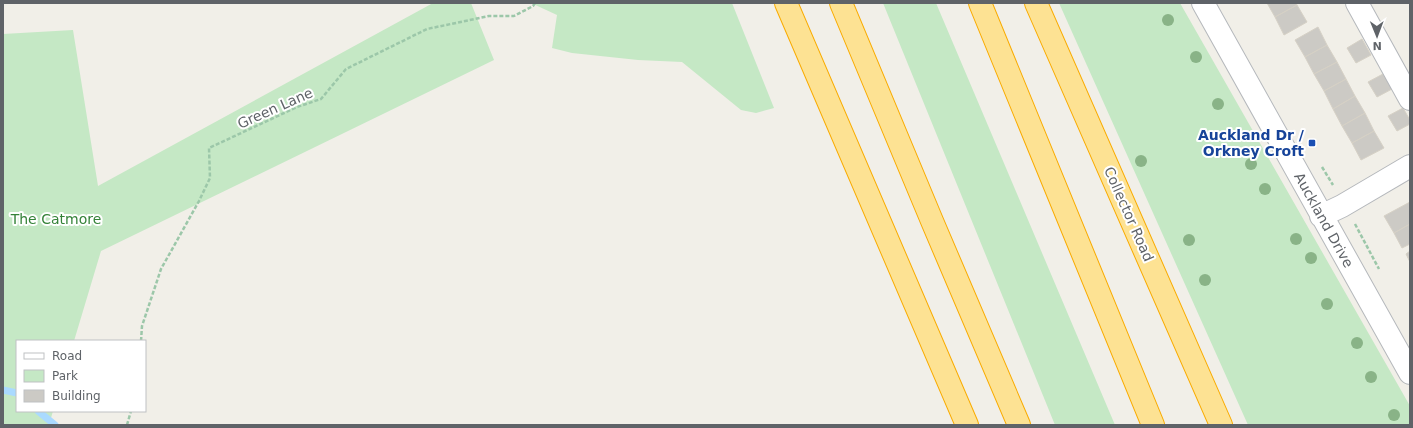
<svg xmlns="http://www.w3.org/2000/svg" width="1413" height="428" viewBox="0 0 1413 428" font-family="'DejaVu Sans',sans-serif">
	<rect width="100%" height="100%" fill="#f1efe8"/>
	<path fill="#c5e8c5" d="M433,3H471L494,60L101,251L74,341H17V411H53L49,425H3V34L73,30L98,186Z
		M531,3H732L774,108L756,113L741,110L682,62L638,60L572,53L552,48L557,15Z
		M883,3H936L1115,425H1055Z
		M1059,3H1180L1410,406V425H1248Z"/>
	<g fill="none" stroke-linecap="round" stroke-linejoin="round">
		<path stroke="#aadaff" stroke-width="7" d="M3,390L17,393
			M38,411L55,425"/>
	</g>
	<path fill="#cccac5" stroke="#d6d1c6" d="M1267,3H1296L1297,5L1275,17Z
		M1297,5L1307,22L1284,35L1275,17Z
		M1318,27L1327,45L1305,57L1295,40Z
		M1362,39L1371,55L1356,63L1347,48Z
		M1327,45L1337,62L1314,74L1305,57Z
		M1337,62L1346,79L1324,91L1314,74Z
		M1383,74L1392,89L1377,97L1368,82Z
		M1346,79L1355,96L1333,109L1324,91Z
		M1355,96L1365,113L1342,126L1333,109Z
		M1403,108L1410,120V124L1397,131L1388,116Z
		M1365,113L1374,131L1352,143L1342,126Z
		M1374,131L1384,148L1361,160L1352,143Z
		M1410,202V224L1394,233L1384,216Z
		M1410,224V244L1402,248L1394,233Z
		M1410,251V262L1406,254Z"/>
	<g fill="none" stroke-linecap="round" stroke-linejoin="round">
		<g stroke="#b5b8bc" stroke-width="24">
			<path id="minor" d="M1203,3L1410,373
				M1357,3L1410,99
				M1321,216L1342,206L1410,166"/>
		</g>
		<g stroke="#f9ab00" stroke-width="24">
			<path id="highway" d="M786,3L967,425
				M841,3L932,221L1019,425
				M980,3L1153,425
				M1036,3L1221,425"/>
		</g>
		<path stroke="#9cc7a9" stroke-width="2.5" stroke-dasharray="4 2" stroke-linecap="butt" d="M1322,167L1333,185
			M1355,224L1379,269
			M141,341L142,326L161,269L199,201L210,178L209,148L297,107L321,99L346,69L427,29L489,16H514L533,6L535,3
			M127,425L131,411"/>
		<use href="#minor" stroke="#fff" stroke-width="22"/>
		<use href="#highway" stroke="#fde293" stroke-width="22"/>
	</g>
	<g fill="#89b387">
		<circle cx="1168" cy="20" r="6"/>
		<circle cx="1196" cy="57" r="6"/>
		<circle cx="1218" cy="104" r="6"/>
		<circle cx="1141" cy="161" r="6"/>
		<circle cx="1251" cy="164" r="6"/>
		<circle cx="1265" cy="189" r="6"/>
		<circle cx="1296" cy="239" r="6"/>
		<circle cx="1189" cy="240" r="6"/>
		<circle cx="1311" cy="258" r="6"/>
		<circle cx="1205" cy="280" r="6"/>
		<circle cx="1327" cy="304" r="6"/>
		<circle cx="1357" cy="343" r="6"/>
		<circle cx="1371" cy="377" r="6"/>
		<circle cx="1394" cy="415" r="6"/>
	</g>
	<rect fill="#1a4fb4" stroke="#fff" stroke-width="1.5" x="1308" y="139" width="8" height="8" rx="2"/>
	<g text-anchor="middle" stroke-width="4" stroke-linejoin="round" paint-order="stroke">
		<g font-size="14" fill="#5f6368" stroke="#fff">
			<text transform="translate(275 108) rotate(-24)" y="5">Green Lane</text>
			<text transform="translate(1129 214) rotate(66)" y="5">Collector Road</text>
			<text transform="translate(1324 220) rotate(61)" y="5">Auckland Drive</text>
		</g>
		<g font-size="14" font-weight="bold" fill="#164399" stroke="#fff" text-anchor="end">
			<text x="1304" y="140">Auckland Dr /<tspan x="1304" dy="16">Orkney Croft</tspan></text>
		</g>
		<g font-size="14" fill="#348238" stroke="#fff">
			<text x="56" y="224">The Catmore</text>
		</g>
	</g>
	<rect width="1413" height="428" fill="none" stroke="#5f6368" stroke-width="8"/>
	<rect x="16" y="340" width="130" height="72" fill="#ffffff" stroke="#bfc1c3"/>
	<rect x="24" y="353" width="20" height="6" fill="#ffffff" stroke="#bfc1c3"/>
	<text x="52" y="360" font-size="12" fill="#5f6368">Road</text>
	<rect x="24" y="370" width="20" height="12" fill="#c5e8c5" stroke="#bfc1c3"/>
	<text x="52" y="380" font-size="12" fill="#5f6368">Park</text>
	<rect x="24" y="390" width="20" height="12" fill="#cccac5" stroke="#bfc1c3"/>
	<text x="52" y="400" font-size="12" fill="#5f6368">Building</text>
	<g transform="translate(1377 36) rotate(179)" stroke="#ffffff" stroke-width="3" paint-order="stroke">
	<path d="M0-3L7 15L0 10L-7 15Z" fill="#5f6368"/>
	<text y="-6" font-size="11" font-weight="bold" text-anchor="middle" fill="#5f6368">N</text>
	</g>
</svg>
